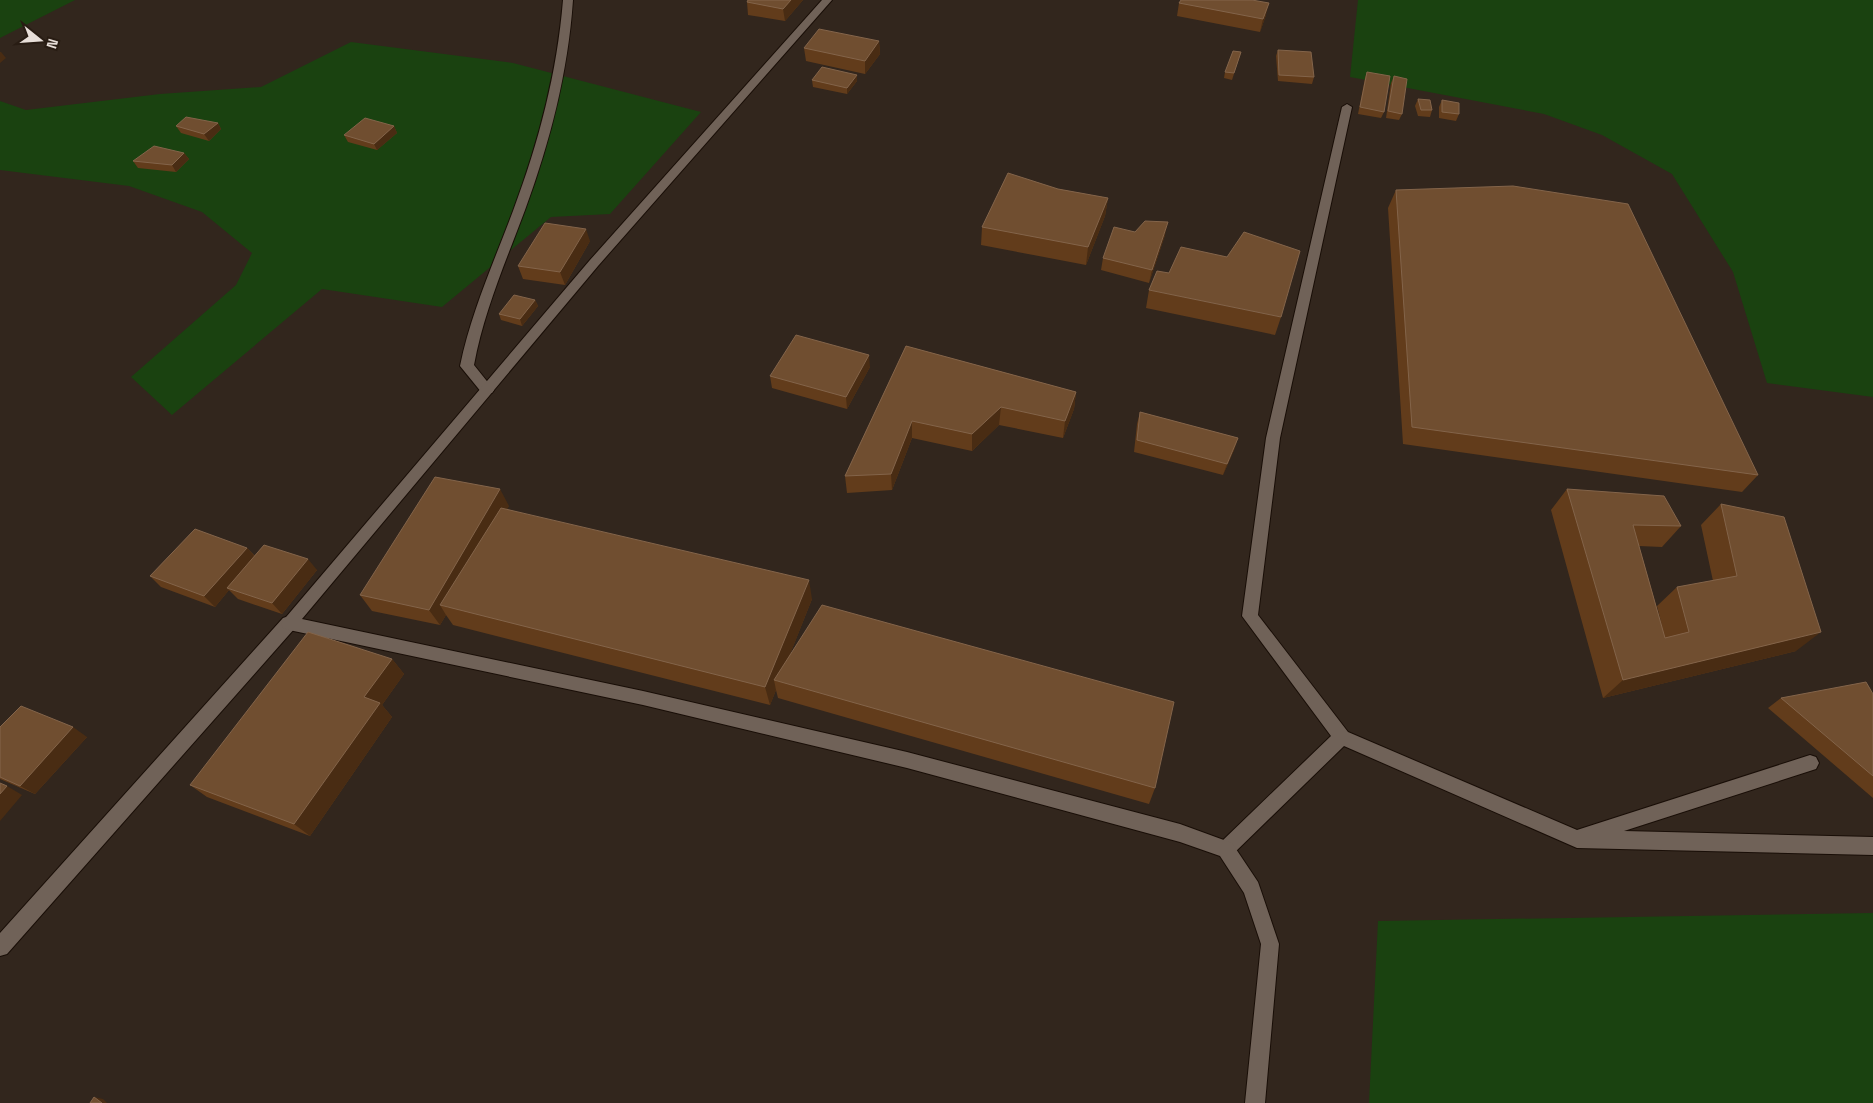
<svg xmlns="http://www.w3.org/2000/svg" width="1873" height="1103" viewBox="0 0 1873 1103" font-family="'Space Grotesk',sans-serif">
	<rect width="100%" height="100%" fill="#32261d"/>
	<path fill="#1a4210" d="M0,0H75L0,38Z
		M1358,0H1873V397L1767,383L1733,272L1672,174L1602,135L1544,114L1350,77Z
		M351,42L513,63L701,112L610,214L551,217L442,307L322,289L172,415L131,377L236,285L252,253L202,212L129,186L0,170V101L26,110L160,94L261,87Z
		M1873,913V1103H1369L1378,921Z"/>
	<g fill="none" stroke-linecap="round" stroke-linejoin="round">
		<g stroke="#190e07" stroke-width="2">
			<path id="street" d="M563,0H573C568,73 550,142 525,210C506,261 484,311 474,365L494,390L492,393H482L460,366C471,312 494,262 513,211C539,142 557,73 563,0Z
				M1347,104L1352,107L1280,438L1258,615L1348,732L1577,830L1810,755L1816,757L1819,763L1816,769L1624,831L1873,837V855L1577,848L1344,746L1232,855L1226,858L1220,855L1217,849L1220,843L1331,736L1242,616L1266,438L1342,107Z
				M289,616L295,618L297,623L295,628L7,954L0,956V933L283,618Z"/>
		</g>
		<g stroke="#190e07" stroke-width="2">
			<path id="secondary" d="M822,0H832L598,266L302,619L643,691L907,752L1180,824L1232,843L1258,882L1279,944L1265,1103H1245L1261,944L1244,893L1220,856L1180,842L907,768L643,705L289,630L283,628L281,623L590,260Z"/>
		</g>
		<use href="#street" fill="#706258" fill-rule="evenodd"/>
		<use href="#secondary" fill="#706258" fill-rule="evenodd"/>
	</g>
	<path fill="#623c1b" d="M748,0H803L785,21L748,15L747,2Z
		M1179,3L1266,15L1260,32L1177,16Z
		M879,41L880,54L865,74L806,61L804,48Z
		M1278,50L1314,77L1312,84L1278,81L1276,56Z
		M1241,52L1232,80L1224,78L1225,72Z
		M1367,72L1384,112L1381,118L1358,114L1365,78Z
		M1394,76L1402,114L1399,120L1386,118L1391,83Z
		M812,80L857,81L847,94L813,87Z
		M1418,99L1432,110L1430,117L1418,116L1415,106Z
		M1442,100L1459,114L1456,121L1439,118V107Z
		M218,123L221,129L209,141L181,133L176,126Z
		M394,126L397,133L377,150L348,142L344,135Z
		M184,153L189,159L176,172L138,168L133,161Z
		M1058,189L1108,198L1105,216L1086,265L981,245L982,227Z
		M1396,190L1758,475L1742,492L1403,444L1388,208Z
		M1135,232L1165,235L1149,283L1101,270L1103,258Z
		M590,241L565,285L523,279L518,266Z
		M1149,290L1281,317L1275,335L1146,308Z
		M535,300L538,306L522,326L501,320L499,314Z
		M906,346L1076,392L1074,409L1063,438L999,425L972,451L912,438L892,490L847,493L845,476Z
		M870,367L847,409L772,388L770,376Z
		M1140,412L1238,438L1234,450L1223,475L1134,452L1137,424Z
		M1567,489L1681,526L1662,547L1639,546L1662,626L1657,606L1677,587L1713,581L1701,525L1721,504L1796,651L1603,698L1551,510Z
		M509,506L507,509L812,599L790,654L1155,788L1149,804L778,698L776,690L770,705L453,625L446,615L440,625L372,611L360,595Z
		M247,548L255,556L317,570L282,614L238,599L229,590L215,607L161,587L150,576Z
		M392,659L404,674L382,705L392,717L310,836L207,797L190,785Z
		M1873,694V798L1768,708L1781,698Z
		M0,727L87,737L35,794L0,779Z"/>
	<path fill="#492c13" d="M791,0H803L785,21L783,9Z
		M1269,3L1266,15L1260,32L1263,19Z
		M879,41L880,54L865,74V61Z
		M0,52H1L6,58L0,63Z
		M857,75V81L847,94V88Z
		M218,123L221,129L209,141L204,134Z
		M394,126L397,133L377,150L374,144Z
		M184,153L189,159L176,172L172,165Z
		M1108,198L1105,216L1086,265L1088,247Z
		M1168,222L1165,235L1149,283L1152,270Z
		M586,229L590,241L565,285L560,272Z
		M535,300L538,306L522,326L520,319Z
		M869,355L870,367L847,409L846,397Z
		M1076,392L1074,409L1063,438L1065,421Z
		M1001,407L999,425L972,451V434Z
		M912,421V438L892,490L891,474Z
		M1238,438L1234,450L1223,475L1227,464Z
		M500,489L509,506L450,608L440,605L446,615L440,625L429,610Z
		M247,548L257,559L227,588L229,590L215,607L204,596Z
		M308,559L317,570L282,614L272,603Z
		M809,580L812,599L779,682L774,680L776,690L770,705L765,687Z
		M1821,632L1796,651L1603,698L1623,680Z
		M392,659L404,674L382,705L392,717L310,836L294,824L364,697Z
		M73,727L87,737L35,794L20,786Z
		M7,786L22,795L0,821V794Z
		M94,1097L103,1099L107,1103H102Z"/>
	<path fill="#704e30" stroke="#83644a" d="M748,0H791L783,9L747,2Z
		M1181,0H1252L1269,3L1263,19L1179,3Z
		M819,29L879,41L865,61L804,48Z
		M1278,50L1311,52L1314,77L1279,75Z
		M1233,51L1241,52L1234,73L1225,72Z
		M822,67L857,75L847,88L812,80Z
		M1367,72L1390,76L1384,112L1360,107Z
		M1394,76L1407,79L1402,114L1388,111Z
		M1418,99L1430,100L1432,110H1421Z
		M1442,100L1459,103V114L1442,112Z
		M186,117L218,123L204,134L176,126Z
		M365,118L394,126L374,144L344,135Z
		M154,146L184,153L172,165L133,161Z
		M1008,173L1058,189L1108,198L1088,247L982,227Z
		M1513,186L1628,204L1758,475L1412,427L1396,190Z
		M1145,221L1168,222L1152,270L1103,258L1114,227L1135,232Z
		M545,223L586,229L560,272L518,266Z
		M1244,232L1300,251L1281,317L1149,290L1157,271L1169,273L1181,247L1227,257Z
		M514,295L535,300L520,319L499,314Z
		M796,335L869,355L846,397L770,376Z
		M906,346L1076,392L1065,421L1001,407L972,434L912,421L891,474L845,476Z
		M1140,412L1238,438L1227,464L1137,440Z
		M435,477L500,489L429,610L360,595Z
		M1567,489L1664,496L1681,526L1633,525L1665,638L1689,632L1677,587L1737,576L1721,504L1784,517L1821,632L1623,680Z
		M501,508L809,580L765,687L440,605Z
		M195,529L247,548L204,596L150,576Z
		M264,545L308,559L272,603L227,588Z
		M822,605L1174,702L1155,788L774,680Z
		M308,632L392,659L364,697L380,703L294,824L190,785Z
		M1866,682L1873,694V776L1781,698Z
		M21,706L73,727L20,786L0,777V727Z
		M0,783L7,786L0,794Z
		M94,1097L102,1103H90Z"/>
	<g transform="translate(40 40) rotate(107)" stroke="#281c13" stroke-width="4" paint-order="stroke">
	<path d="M0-4L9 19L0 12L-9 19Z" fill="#e8dfd9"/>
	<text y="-8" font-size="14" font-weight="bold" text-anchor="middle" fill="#e8dfd9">N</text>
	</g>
</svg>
